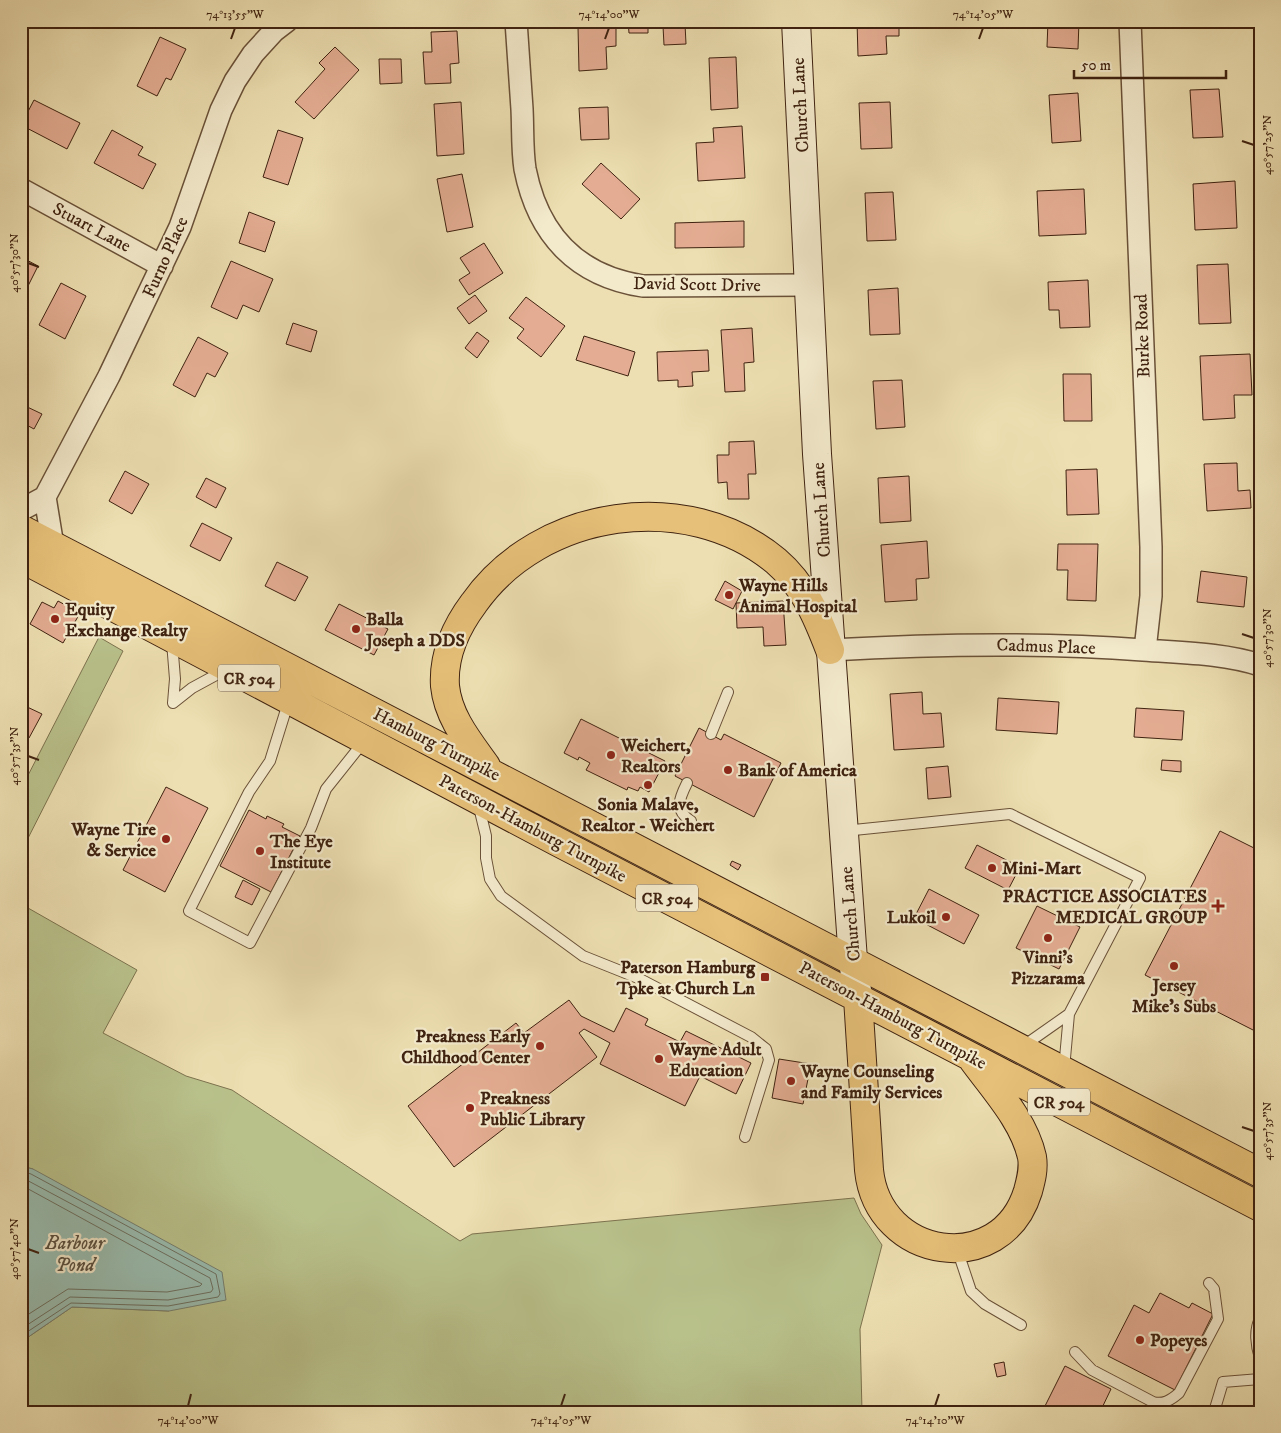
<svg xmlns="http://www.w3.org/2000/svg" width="1281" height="1433" viewBox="0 0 1281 1433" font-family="'IM FELL DW Pica',serif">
	<rect width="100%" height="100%" fill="#eddfb1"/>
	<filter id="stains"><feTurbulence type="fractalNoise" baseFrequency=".004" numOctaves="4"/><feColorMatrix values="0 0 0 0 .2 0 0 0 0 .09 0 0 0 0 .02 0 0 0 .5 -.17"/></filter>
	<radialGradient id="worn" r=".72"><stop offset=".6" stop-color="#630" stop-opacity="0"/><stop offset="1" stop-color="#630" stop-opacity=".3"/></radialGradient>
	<path fill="#b9c18b" stroke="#7c724e" d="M99,637L123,651L21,852V789Z
		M21,904L137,970L103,1033L186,1076L232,1090L460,1241L472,1234L854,1198L861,1214L882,1245L860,1329L862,1412H21V1342L72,1307L169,1311L33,1169L21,1166Z"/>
	<path fill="#99bcaf" stroke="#757e6f" d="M21,1166L33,1169L222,1272L226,1300L169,1311L72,1307L21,1342Z"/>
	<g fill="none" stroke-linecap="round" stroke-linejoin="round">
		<path stroke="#6c6f60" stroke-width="1" d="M21,1171L31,1174L216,1274L220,1294L218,1297L168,1306L71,1303L21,1336
			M21,1177L210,1278L213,1289L211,1292L168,1300L70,1297L21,1329
			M21,1185L202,1284L200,1286L167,1292L68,1289L21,1319"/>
	</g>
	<path fill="#e4ad93" stroke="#3f2210" d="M628,21H648V33H629Z
		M857,21H899V36H886L887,54L858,56Z
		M1048,21H1079L1078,49L1047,47Z
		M1193,21H1223L1221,28Z
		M685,24L686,44L664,45L663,26Z
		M616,25V46L606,47L607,69L579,71L578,27Z
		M457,31L459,63L450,64L451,83L425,84L423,52H432L431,32Z
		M160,37L186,49L171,80L166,78L157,96L137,86Z
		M335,47L359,70L314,119L295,102L325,69L319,63Z
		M736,57L738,108L711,110L709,58Z
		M379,59H401L402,83L380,84Z
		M1219,89L1223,137L1193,138L1190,90Z
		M1078,93L1081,141L1052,143L1049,95Z
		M34,100L80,123L67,149L21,125Z
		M461,102L464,154L437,156L434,104Z
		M890,102L892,148L861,149L859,103Z
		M608,107L609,139L581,140L579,108Z
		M742,126L745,178L698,181L696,143L714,142L713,128Z
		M112,130L143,147L138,155L156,164L143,189L94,163Z
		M278,130L303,138L288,185L263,177Z
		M601,163L640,199L621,219L582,184Z
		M462,174L473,227L447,232L437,179Z
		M1235,181L1237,228L1195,230L1193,184Z
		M1084,189L1086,234L1039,236L1037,191Z
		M893,192L896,240L867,241L865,193Z
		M249,212L275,222L265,252L239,243Z
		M744,221V247L675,248V223Z
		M484,243L503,273L469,295L459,280L470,273L460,258Z
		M21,257L38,266L25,292L21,290Z
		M231,261L273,279L259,312L243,305L237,319L211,307Z
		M1228,264L1231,323L1199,324L1197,265Z
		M1088,280L1090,327L1060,328L1059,310H1049L1048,282Z
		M61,283L86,296L65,339L39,325Z
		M898,288L900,334L870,335L868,290Z
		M475,295L487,311L469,324L457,308Z
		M526,297L565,326L541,357L517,338L524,329L509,318Z
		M293,323L317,331L311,352L286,344Z
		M752,328L754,362L744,363L745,391L725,392L721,330Z
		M477,332L489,341L477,358L465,348Z
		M584,336L635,352L628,376L576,360Z
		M198,337L228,353L215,377L207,373L195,397L173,385Z
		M708,350L709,371L692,372L693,386L678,387V380L658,381L657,352Z
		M1250,354L1252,395H1234L1235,418L1203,420L1200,356Z
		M1063,374H1091L1092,421H1064Z
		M902,380L905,427L876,429L873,381Z
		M21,404L42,414L34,429L21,422Z
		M754,441L756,474H748L749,499H728L727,482L718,483L717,455H729V442Z
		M1237,463L1238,491L1250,490L1251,508L1207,511L1204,464Z
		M1097,469L1099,514L1067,515L1066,470Z
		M125,471L149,484L132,514L109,501Z
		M909,476L911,521L880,523L878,478Z
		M206,478L226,488L216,508L196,497Z
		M202,523L232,538L220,561L190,546Z
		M927,541L929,578L916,579L917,600L885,602L881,545Z
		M1058,544H1098L1096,601L1067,600L1068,570H1057Z
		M277,562L308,577L295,601L265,586Z
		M1201,571L1247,577L1244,607L1197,602Z
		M725,581L742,591L733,609L715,600Z
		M58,601L80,613L63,643L30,624L42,602L54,608Z
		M783,601L786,645L764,646L763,627L737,628L736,603Z
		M339,604L388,629L374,655L325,630Z
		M922,692L923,714L941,713L944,747L894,750L890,694Z
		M998,698L1059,702L1057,734L996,730Z
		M23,705L42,714L29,738L21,733V708Z
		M1136,708L1184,711L1182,740L1134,737Z
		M581,719L665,761L649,792L640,787L638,791L628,787L627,790L586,770L590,763L579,757L578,760L564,753Z
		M699,728L721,740L724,734L781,763L754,817L675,776Z
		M1162,760L1181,761V772L1161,770Z
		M948,766L951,797L928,799L926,768Z
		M166,787L208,808L165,892L123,870Z
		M249,810L266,819L267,816L284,824L282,827L300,836L271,892L220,866Z
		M1220,831L1260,851V1021L1255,1031L1145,975Z
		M977,845L1020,867L1008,890L965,868Z
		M732,861L741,865L738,870L730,865Z
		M243,880L260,889L252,905L235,897Z
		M929,889L979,915L964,944L914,918Z
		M1037,906L1080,927L1059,969L1016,948Z
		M569,1000L581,1016L614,1032L626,1008L648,1019L645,1025L680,1042L686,1031L751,1063L736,1094L700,1076L685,1106L600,1064L610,1043L584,1029L579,1033L597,1057L454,1167L408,1106L516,1023L524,1033Z
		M779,1059L811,1064L803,1104L772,1098Z
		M1160,1293L1189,1308L1192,1303L1213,1314L1175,1390L1108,1356L1134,1305L1149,1313Z
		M1004,1362L1006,1375L997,1377L994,1364Z
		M1065,1366L1111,1389L1100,1412H1042Z
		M950,1406L962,1409L961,1412H949Z"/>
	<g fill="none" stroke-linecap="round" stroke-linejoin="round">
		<g stroke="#6a5138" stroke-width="12">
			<path id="lane" d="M172,642L175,679L173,703L192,688L227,669
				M289,700L270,761L249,792L189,911L250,943L311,828L326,789L365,740
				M711,734L728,692
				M687,783C679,799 674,810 691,821
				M479,807L486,836V858L490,879L501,896L583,956L638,978L751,1037L766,1049L769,1060L745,1137
				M844,831L1010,814L1140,878L1069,1014
				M1022,1047L1069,1014L1064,1069
				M957,1249L971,1291L985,1304L1021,1325
				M1260,1319C1254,1330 1256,1346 1260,1358
				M1075,1352L1092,1370L1153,1402C1163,1405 1171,1400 1179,1393L1218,1319L1214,1289L1209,1283
				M1214,1412L1223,1382L1260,1379"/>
		</g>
		<g stroke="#6a5138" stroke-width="24">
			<path id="street" d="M516,21C518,50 520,79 522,109C523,128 522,150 525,169C538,235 577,276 643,286L808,285
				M1130,21L1151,547V596L1145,650
				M21,189L162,266
				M45,497L53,546
				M21,510L45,497L109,376L180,227L221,110L235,81L253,54L274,31L287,21
				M830,650C935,644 1038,642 1143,650C1182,653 1222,653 1260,665"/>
		</g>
		<g stroke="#3f2210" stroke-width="30">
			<path id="secondary" d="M796,21L817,454L853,960L858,998"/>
		</g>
		<g stroke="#3f2210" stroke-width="30">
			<path id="primary" d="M21,529L1260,1173
				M21,558L556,841L1260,1207
				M486,766C469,742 448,717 445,686C443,655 456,627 474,603C540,509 687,487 776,561C804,585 817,616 830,650
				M858,998L869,1170C878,1260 1001,1279 1028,1191C1031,1180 1034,1169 1032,1157C1024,1121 995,1090 973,1060"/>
		</g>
		<use href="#lane" stroke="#f3eacc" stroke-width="10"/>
		<use href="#street" stroke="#f3eacc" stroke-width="21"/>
		<use href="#secondary" stroke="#f3eacc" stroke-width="28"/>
		<use href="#primary" stroke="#e6c078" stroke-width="28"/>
	</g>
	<path fill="none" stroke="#3f2210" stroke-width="2" d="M231,39L235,28M605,39L609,28M979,39L983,28M1242,141L1254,145M28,263L39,267M1242,634L1254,638M28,756L39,760M1242,1127L1254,1131M28,1249L39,1253M188,1406L191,1394M561,1406L565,1394M935,1406L939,1394"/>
	<g fill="#8f2418" stroke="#f3eacc" stroke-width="2">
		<circle cx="729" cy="595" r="5"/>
		<circle cx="55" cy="619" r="5"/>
		<circle cx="356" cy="629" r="5"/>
		<circle cx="611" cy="755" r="5"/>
		<circle cx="728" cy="770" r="5"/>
		<circle cx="648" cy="785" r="5"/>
		<circle cx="166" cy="839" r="5"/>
		<circle cx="260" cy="851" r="5"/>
		<circle cx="992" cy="868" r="5"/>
		<path d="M1215.5 898.5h5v5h5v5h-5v5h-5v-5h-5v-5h5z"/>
		<circle cx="946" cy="917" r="5"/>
		<circle cx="1048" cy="938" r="5"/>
		<circle cx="1174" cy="966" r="5"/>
		<rect x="760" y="972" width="10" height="10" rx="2.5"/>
		<circle cx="540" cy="1046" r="5"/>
		<circle cx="659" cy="1059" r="5"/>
		<circle cx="791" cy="1081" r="5"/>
		<circle cx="470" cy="1108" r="5"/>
		<circle cx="1140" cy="1340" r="5"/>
	</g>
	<g text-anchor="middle" stroke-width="4.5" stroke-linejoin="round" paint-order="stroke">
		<g fill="#f3eacc" stroke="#755e48" stroke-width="1">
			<rect x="218" y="664.5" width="62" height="27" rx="4"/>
			<rect x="636" y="884.5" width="62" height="27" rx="4"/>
			<rect x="1028" y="1088.5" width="62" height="27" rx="4"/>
		</g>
		<g font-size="16" font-weight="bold" fill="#3f2210">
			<text x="249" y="684">CR 504</text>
			<text x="667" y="904">CR 504</text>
			<text x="1059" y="1108">CR 504</text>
		</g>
		<g font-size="18" fill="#3f2210" stroke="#f3eacc">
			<text transform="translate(800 105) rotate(-93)" y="6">Church Lane</text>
			<text transform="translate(92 227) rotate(28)" y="6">Stuart Lane</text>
			<text transform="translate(165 257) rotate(-66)" y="6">Furno Place</text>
			<text transform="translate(697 284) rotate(1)" y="6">David Scott Drive</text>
			<text transform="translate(1142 336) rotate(-92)" y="6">Burke Road</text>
			<text transform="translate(821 510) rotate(-94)" y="6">Church Lane</text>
			<text transform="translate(1046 646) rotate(2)" y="6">Cadmus Place</text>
			<text transform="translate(437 744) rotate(27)" y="6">Hamburg Turnpike</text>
			<text transform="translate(533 828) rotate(28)" y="6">Paterson-Hamburg Turnpike</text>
			<text transform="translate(850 914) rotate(-95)" y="6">Church Lane</text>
			<text transform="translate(893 1015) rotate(28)" y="6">Paterson-Hamburg Turnpike</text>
		</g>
		<g font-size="18" font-weight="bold" fill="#3f2210" stroke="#f3eacc" text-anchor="start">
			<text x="739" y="591">Wayne Hills<tspan x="739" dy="21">Animal Hospital</tspan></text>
			<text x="65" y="615">Equity<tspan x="65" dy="21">Exchange Realty</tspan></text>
			<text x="366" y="625">Balla<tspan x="366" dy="21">Joseph a DDS</tspan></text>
			<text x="621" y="751">Weichert,<tspan x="621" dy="21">Realtors</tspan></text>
			<text x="738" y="776">Bank of America</text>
			<text x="648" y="810" text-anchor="middle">Sonia Malave,<tspan x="648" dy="21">Realtor - Weichert</tspan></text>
			<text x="156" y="835" text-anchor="end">Wayne Tire<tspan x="156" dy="21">&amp; Service</tspan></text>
			<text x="270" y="847">The Eye<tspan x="270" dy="21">Institute</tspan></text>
			<text x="1002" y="874">Mini-Mart</text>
			<text x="1207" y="902" text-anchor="end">PRACTICE ASSOCIATES<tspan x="1207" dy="21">MEDICAL GROUP</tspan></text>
			<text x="936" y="923" text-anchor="end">Lukoil</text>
			<text x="1048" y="963" text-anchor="middle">Vinni's<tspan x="1048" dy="21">Pizzarama</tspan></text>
			<text x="755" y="973" text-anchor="end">Paterson Hamburg<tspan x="755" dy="21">Tpke at Church Ln</tspan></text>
			<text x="1174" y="991" text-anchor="middle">Jersey<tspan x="1174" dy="21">Mike's Subs</tspan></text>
			<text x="530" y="1042" text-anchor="end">Preakness Early<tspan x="530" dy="21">Childhood Center</tspan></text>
			<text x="669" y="1055">Wayne Adult<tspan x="669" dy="21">Education</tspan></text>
			<text x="801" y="1077">Wayne Counseling<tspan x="801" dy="21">and Family Services</tspan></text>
			<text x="480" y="1104">Preakness<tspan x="480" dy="21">Public Library</tspan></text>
			<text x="1150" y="1346">Popeyes</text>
		</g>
		<g font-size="19" font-style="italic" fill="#5a5040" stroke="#f3eacc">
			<text x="75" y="1249">Barbour<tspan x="75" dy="22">Pond</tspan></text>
		</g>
	</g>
	<rect width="1281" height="1433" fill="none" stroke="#eddfb1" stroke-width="55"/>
	<path d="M1074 70v8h152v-8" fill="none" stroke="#3f2210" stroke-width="2.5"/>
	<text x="1081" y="70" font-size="15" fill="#3f2210" stroke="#f3eacc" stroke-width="4" paint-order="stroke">50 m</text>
	<rect x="28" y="28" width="1226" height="1378" fill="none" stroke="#3f2210" stroke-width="2"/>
	<g font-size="12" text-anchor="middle" fill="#3f2210">
		<text x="235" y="18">74°13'55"W</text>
		<text x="609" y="18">74°14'00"W</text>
		<text x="983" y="18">74°14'05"W</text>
		<text transform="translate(1267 145) rotate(-90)" y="4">40°57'25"N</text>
		<text transform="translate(14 263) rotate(-90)" y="4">40°57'30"N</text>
		<text transform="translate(1267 638) rotate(-90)" y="4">40°57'30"N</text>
		<text transform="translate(14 756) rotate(-90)" y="4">40°57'35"N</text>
		<text transform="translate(1267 1131) rotate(-90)" y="4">40°57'35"N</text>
		<text transform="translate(14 1249) rotate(-90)" y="4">40°57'40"N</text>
		<text x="188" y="1424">74°14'00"W</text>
		<text x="561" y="1424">74°14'05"W</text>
		<text x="935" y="1424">74°14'10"W</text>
	</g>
	<rect width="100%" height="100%" filter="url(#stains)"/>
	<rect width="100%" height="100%" fill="url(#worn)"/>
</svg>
